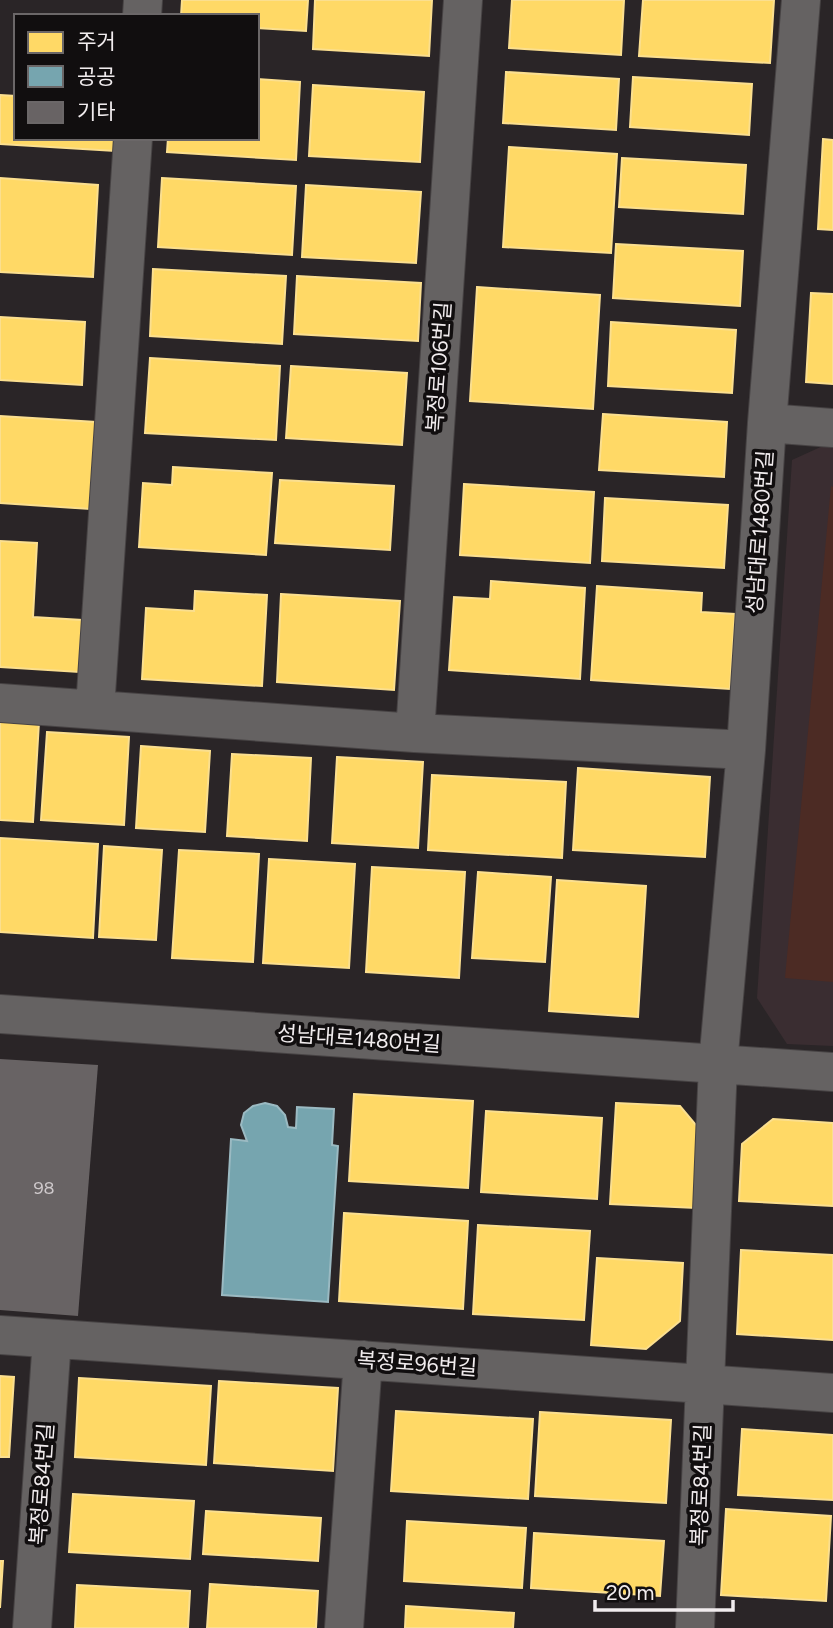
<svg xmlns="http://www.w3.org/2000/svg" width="833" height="1628" viewBox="0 0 833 1628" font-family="Figtree,'Noto Sans KR',sans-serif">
	<rect width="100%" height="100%" fill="#2a2527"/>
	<path fill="#3a2d31" d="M825,445L833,446V1046L787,1044L757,998L792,460Z"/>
	<path fill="#4c2b24" d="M831,486L833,487V982L785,978Z"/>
	<path fill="#ffd966" stroke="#fbdf8f" stroke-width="2" d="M182,0H308L306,31L257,28V16H181Z
		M315,0H432L429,56L313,49Z
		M512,0H624L621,55L509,48Z
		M643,0H774L770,63L639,56Z
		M506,72L619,79L616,130L503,123Z
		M633,77L752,84L749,135L630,127Z
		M257,79L300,82L296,160L167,152L168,138H257Z
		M313,85L424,92L420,162L309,156Z
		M0,95L16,96V138H116L115,151L0,144Z
		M823,139L833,140V230L818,229Z
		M509,147L617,154L611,253L503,247Z
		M622,158L746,165L743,214L619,207Z
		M0,178L98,185L93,277L0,272Z
		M162,178L296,186L292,255L158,247Z
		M306,185L421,192L416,263L302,257Z
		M616,244L743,251L740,306L613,298Z
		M153,269L286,276L282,344L150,336Z
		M297,276L421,283L418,341L294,334Z
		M477,287L600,295L593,409L470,401Z
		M811,293L833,294V384L806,382Z
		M0,317L85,322L82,385L0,380Z
		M611,322L736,330L732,393L608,386Z
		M150,358L280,366L276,440L145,433Z
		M291,366L407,373L402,445L286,438Z
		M603,414L727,422L724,477L599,470Z
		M0,416L96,422L90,509L0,503Z
		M173,467L272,473L266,555L139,547L143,483L172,485Z
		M280,480L394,486L390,550L275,543Z
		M464,484L594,492L590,563L460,555Z
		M605,498L728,505L724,568L602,561Z
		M0,541L37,543L33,617L82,620L79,672L0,667Z
		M491,581L585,588L580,679L449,670L454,597L490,599Z
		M597,586L702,593L701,612L735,614L730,689L591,680Z
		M195,591L267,595L262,686L142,679L146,608L194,611Z
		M281,594L400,601L394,690L277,682Z
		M0,720L39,722L33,822L0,820Z
		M47,732L129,737L124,825L41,820Z
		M141,746L210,751L205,832L136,828Z
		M232,754L311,758L307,841L227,836Z
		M337,757L423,762L418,848L332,843Z
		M578,768L710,777L705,857L573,850Z
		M432,775L566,782L562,858L428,850Z
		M0,838L98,844L93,938L0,932Z
		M104,846L162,850L156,940L99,937Z
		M179,850L259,854L253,962L172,958Z
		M269,859L355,864L349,968L263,963Z
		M372,867L465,872L459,978L366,972Z
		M478,872L551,877L545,962L472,958Z
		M557,880L646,886L638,1017L549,1011Z
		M354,1094L473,1101L468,1188L349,1181Z
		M616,1103L680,1106L701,1131L696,1208L610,1204Z
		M486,1111L602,1118L597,1199L481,1192Z
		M773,1119L833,1123V1206L739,1201L742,1144Z
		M344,1213L468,1221L463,1309L339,1301Z
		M478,1225L590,1231L584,1320L473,1314Z
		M741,1250L833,1255V1340L737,1334Z
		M597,1258L683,1263L680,1321L646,1349L591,1345Z
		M0,1376L14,1377L9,1457H0Z
		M79,1378L211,1386L206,1465L75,1457Z
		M219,1381L338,1388L333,1471L214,1463Z
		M396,1411L533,1419L528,1499L391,1491Z
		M540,1412L671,1420L666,1503L535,1496Z
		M742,1429L833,1435V1500L738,1495Z
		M73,1494L194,1501L190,1559L69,1552Z
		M726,1509L831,1516L826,1601L721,1595Z
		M206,1511L321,1518L318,1561L203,1554Z
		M407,1521L526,1528L522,1588L404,1581Z
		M534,1533L664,1541L660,1596L531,1588Z
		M0,1561H3L0,1608Z
		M210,1584L318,1591L316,1628H207Z
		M77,1585L190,1591L188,1628H75Z
		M406,1606L514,1613L513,1628H405Z"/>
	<path fill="#76a5af" stroke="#9bbac2" stroke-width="2" d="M265,1103L277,1106L285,1115L288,1127L296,1128L297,1107L334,1109L332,1145L338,1146L328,1302L222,1295L231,1139L247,1141L241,1125L244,1113L253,1106Z"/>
	<path fill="#686364" d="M0,1059L98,1065L78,1316L0,1310Z"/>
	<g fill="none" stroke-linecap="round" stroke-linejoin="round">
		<g stroke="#474344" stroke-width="40">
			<path id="street" d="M142,16L143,0
				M767,423L833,428
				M0,703L415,733L746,750
				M95,709L133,138
				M415,733L463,0
				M0,1014L833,1072
				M0,1335L833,1393
				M32,1628L52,1339
				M344,1628L363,1360
				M695,1628L718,1064L746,750L767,423L801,0"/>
		</g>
		<use href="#street" stroke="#656262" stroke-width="38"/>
	</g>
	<g text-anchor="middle" stroke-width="7" stroke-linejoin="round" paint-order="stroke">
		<g font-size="18" fill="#cfcacc">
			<text x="44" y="1194">98</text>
		</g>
		<g font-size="21" fill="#f1ecee" stroke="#110e0f">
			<text transform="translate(439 367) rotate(-86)" y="7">복정로106번길</text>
			<text transform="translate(760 532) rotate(-86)" y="7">성남대로1480번길</text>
			<text transform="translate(359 1039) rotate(4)" y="7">성남대로1480번길</text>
			<text transform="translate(417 1364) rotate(4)" y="7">복정로96번길</text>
			<text transform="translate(42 1484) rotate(-86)" y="7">복정로84번길</text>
			<text transform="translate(701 1485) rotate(-88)" y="7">복정로84번길</text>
		</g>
	</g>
	<rect x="14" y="14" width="245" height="126" fill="#110e0f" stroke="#6b6768" stroke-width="2"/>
	<rect x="28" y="32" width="35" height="21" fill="#ffd966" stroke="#6b6768" stroke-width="2"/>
	<text x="77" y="49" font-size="21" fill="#f1ecee">주거</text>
	<rect x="28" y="66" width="35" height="21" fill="#76a5af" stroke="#6b6768" stroke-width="2"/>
	<text x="77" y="84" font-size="21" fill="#f1ecee">공공</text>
	<rect x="28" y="102" width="35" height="21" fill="#686364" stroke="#6b6768" stroke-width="2"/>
	<text x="77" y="119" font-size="21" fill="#f1ecee">기타</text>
	<path d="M595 1600v10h138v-10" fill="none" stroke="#f1ecee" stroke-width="3.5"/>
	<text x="606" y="1600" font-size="21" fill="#f1ecee" stroke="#110e0f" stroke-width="5" paint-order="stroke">20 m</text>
</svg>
